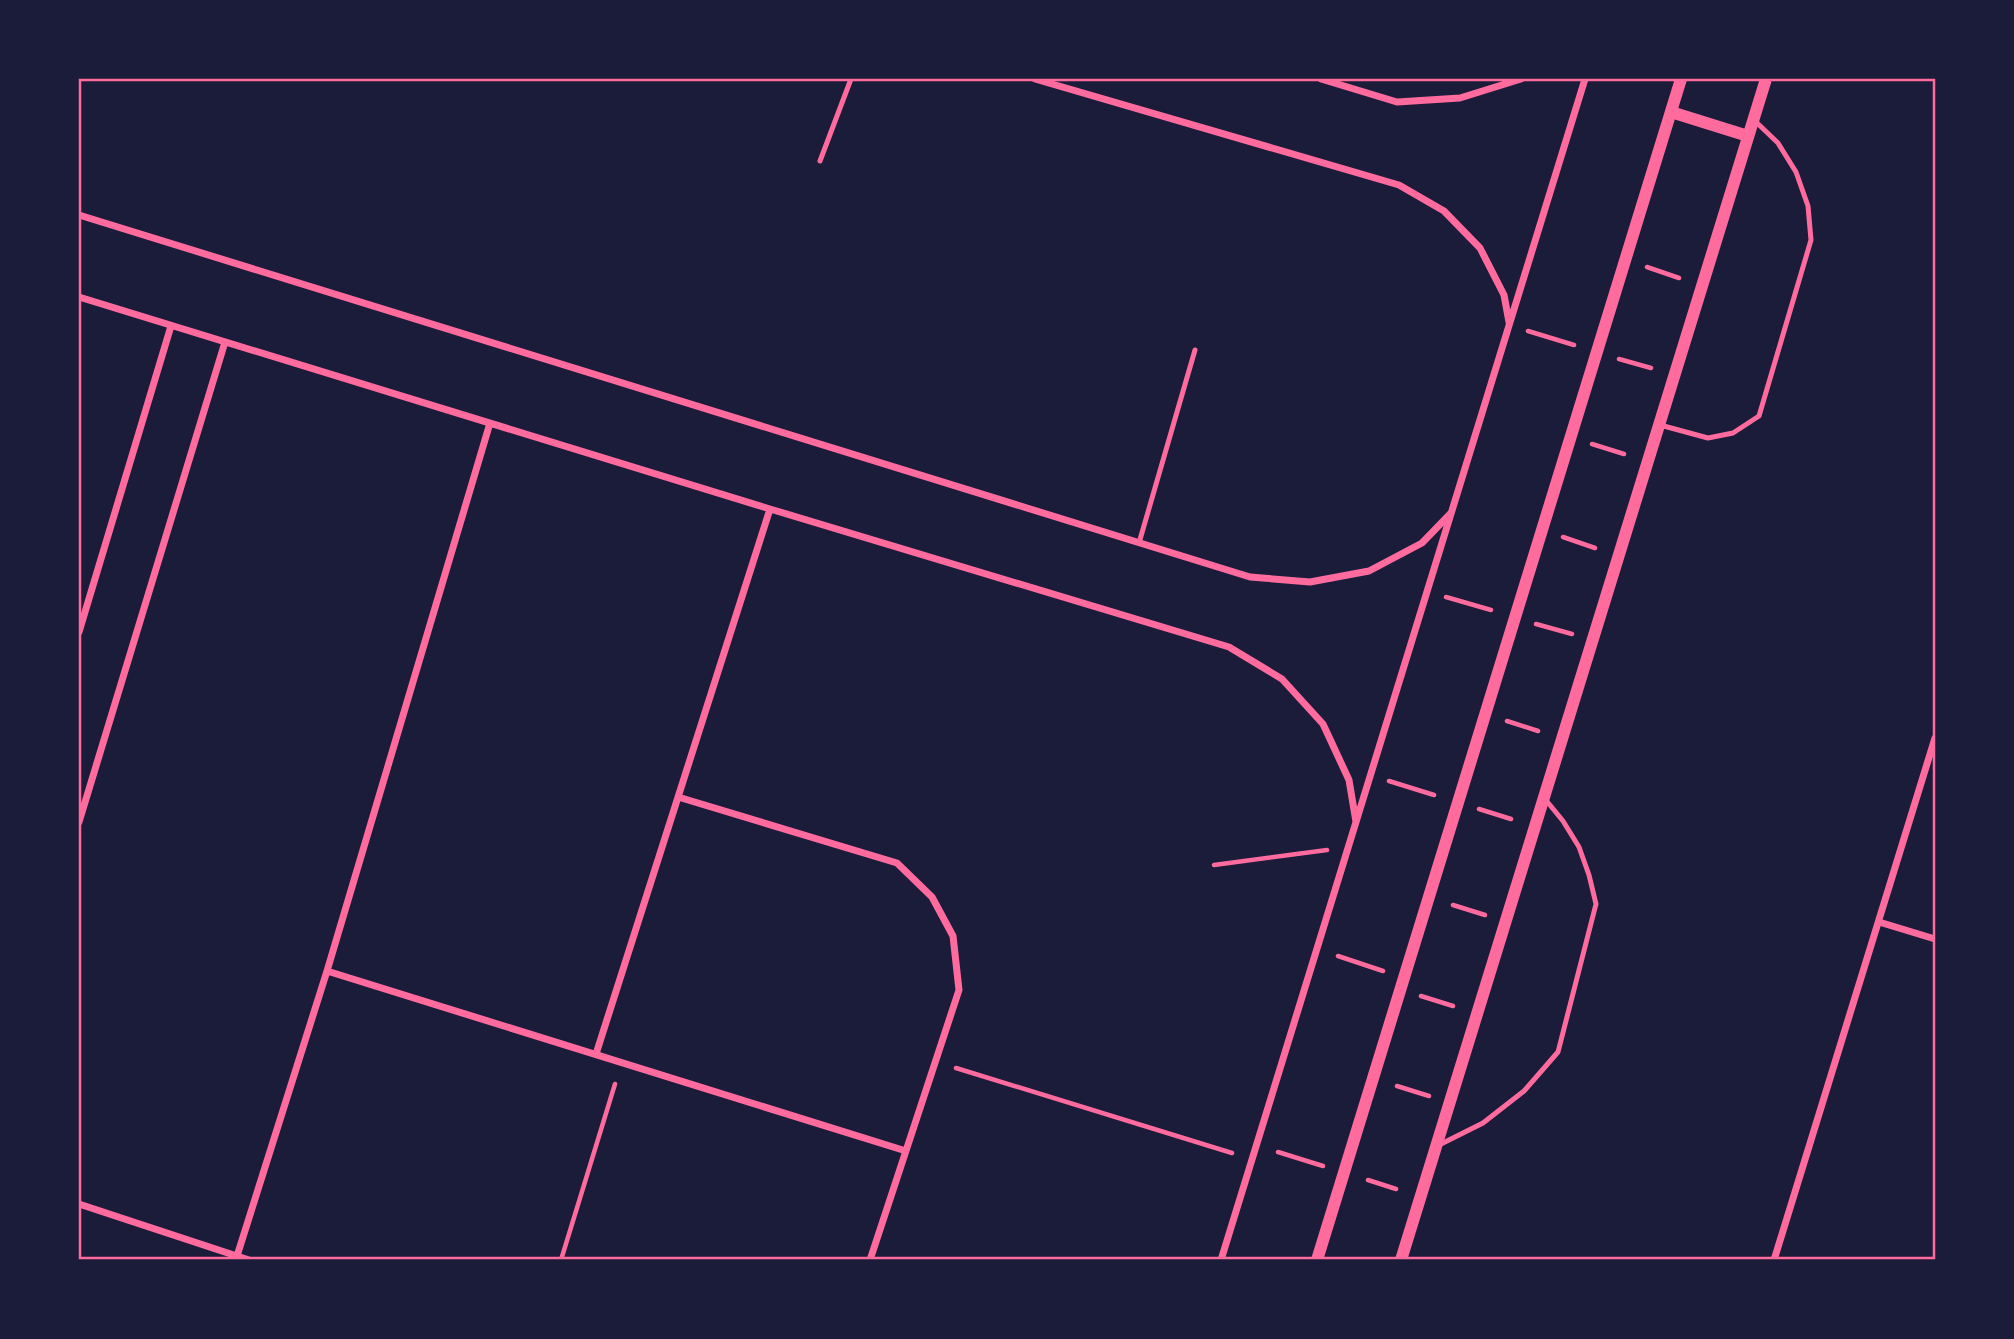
<svg xmlns="http://www.w3.org/2000/svg" width="2014" height="1339" viewBox="0 0 2014 1339" font-family="'Fira Sans',sans-serif">
	<rect width="100%" height="100%" fill="#1b1b3a"/>
	<g fill="none" stroke-linecap="round" stroke-linejoin="round">
		<path stroke="#ff6b9d" stroke-width="4.5" d="M1647,267L1679,278
			M1528,331L1574,345
			M1619,359L1651,368
			M1592,444L1624,454
			M1563,537L1595,548
			M1446,597L1491,610
			M1536,624L1572,634
			M1507,721L1538,731
			M1389,781L1434,795
			M1479,809L1511,819
			M1214,865L1327,850
			M1453,905L1485,915
			M1338,956L1383,971
			M1421,996L1453,1006
			M956,1068L1232,1153
			M1397,1086L1429,1096
			M1278,1152L1323,1166
			M1368,1180L1396,1189
			M561,1260L615,1084"/>
		<path stroke="#ff6b9d" stroke-width="5" d="M820,161L851,79
			M1660,425L1708,438L1733,433L1759,416L1811,240L1808,206L1796,172L1778,143L1754,120
			M1139,543L1195,350
			M1439,1145L1483,1123L1524,1091L1558,1052L1596,904L1589,875L1579,847L1563,821L1545,799"/>
		<path stroke="#ff6b9d" stroke-width="7" d="M1035,79L1399,185L1444,211L1480,248L1504,295L1509,322
			M1321,79L1397,102L1460,98L1521,79
			M79,215L1250,577L1310,582L1369,571L1422,543L1451,513
			M79,297L770,509L1229,647L1282,679L1323,724L1349,780L1356,822
			M79,632L171,326
			M678,797L897,863L932,897L953,936L959,990L870,1260
			M79,822L225,342
			M1879,922L1935,939
			M327,971L906,1151
			M596,1054L770,509
			M79,1204L249,1260
			M237,1256L327,971L490,423
			M1221,1260L1585,79
			M1774,1260L1935,738"/>
		<path stroke="#ff6b9d" stroke-width="12" d="M1671,112L1748,136
			M1317,1260L1681,79
			M1401,1260L1766,79"/>
	</g>
	<rect width="2014" height="1339" fill="none" stroke="#1b1b3a" stroke-width="161"/>
	<rect x="80" y="80" width="1854" height="1178" fill="none" stroke="#ff6b9d" stroke-width="2.5"/>
</svg>
